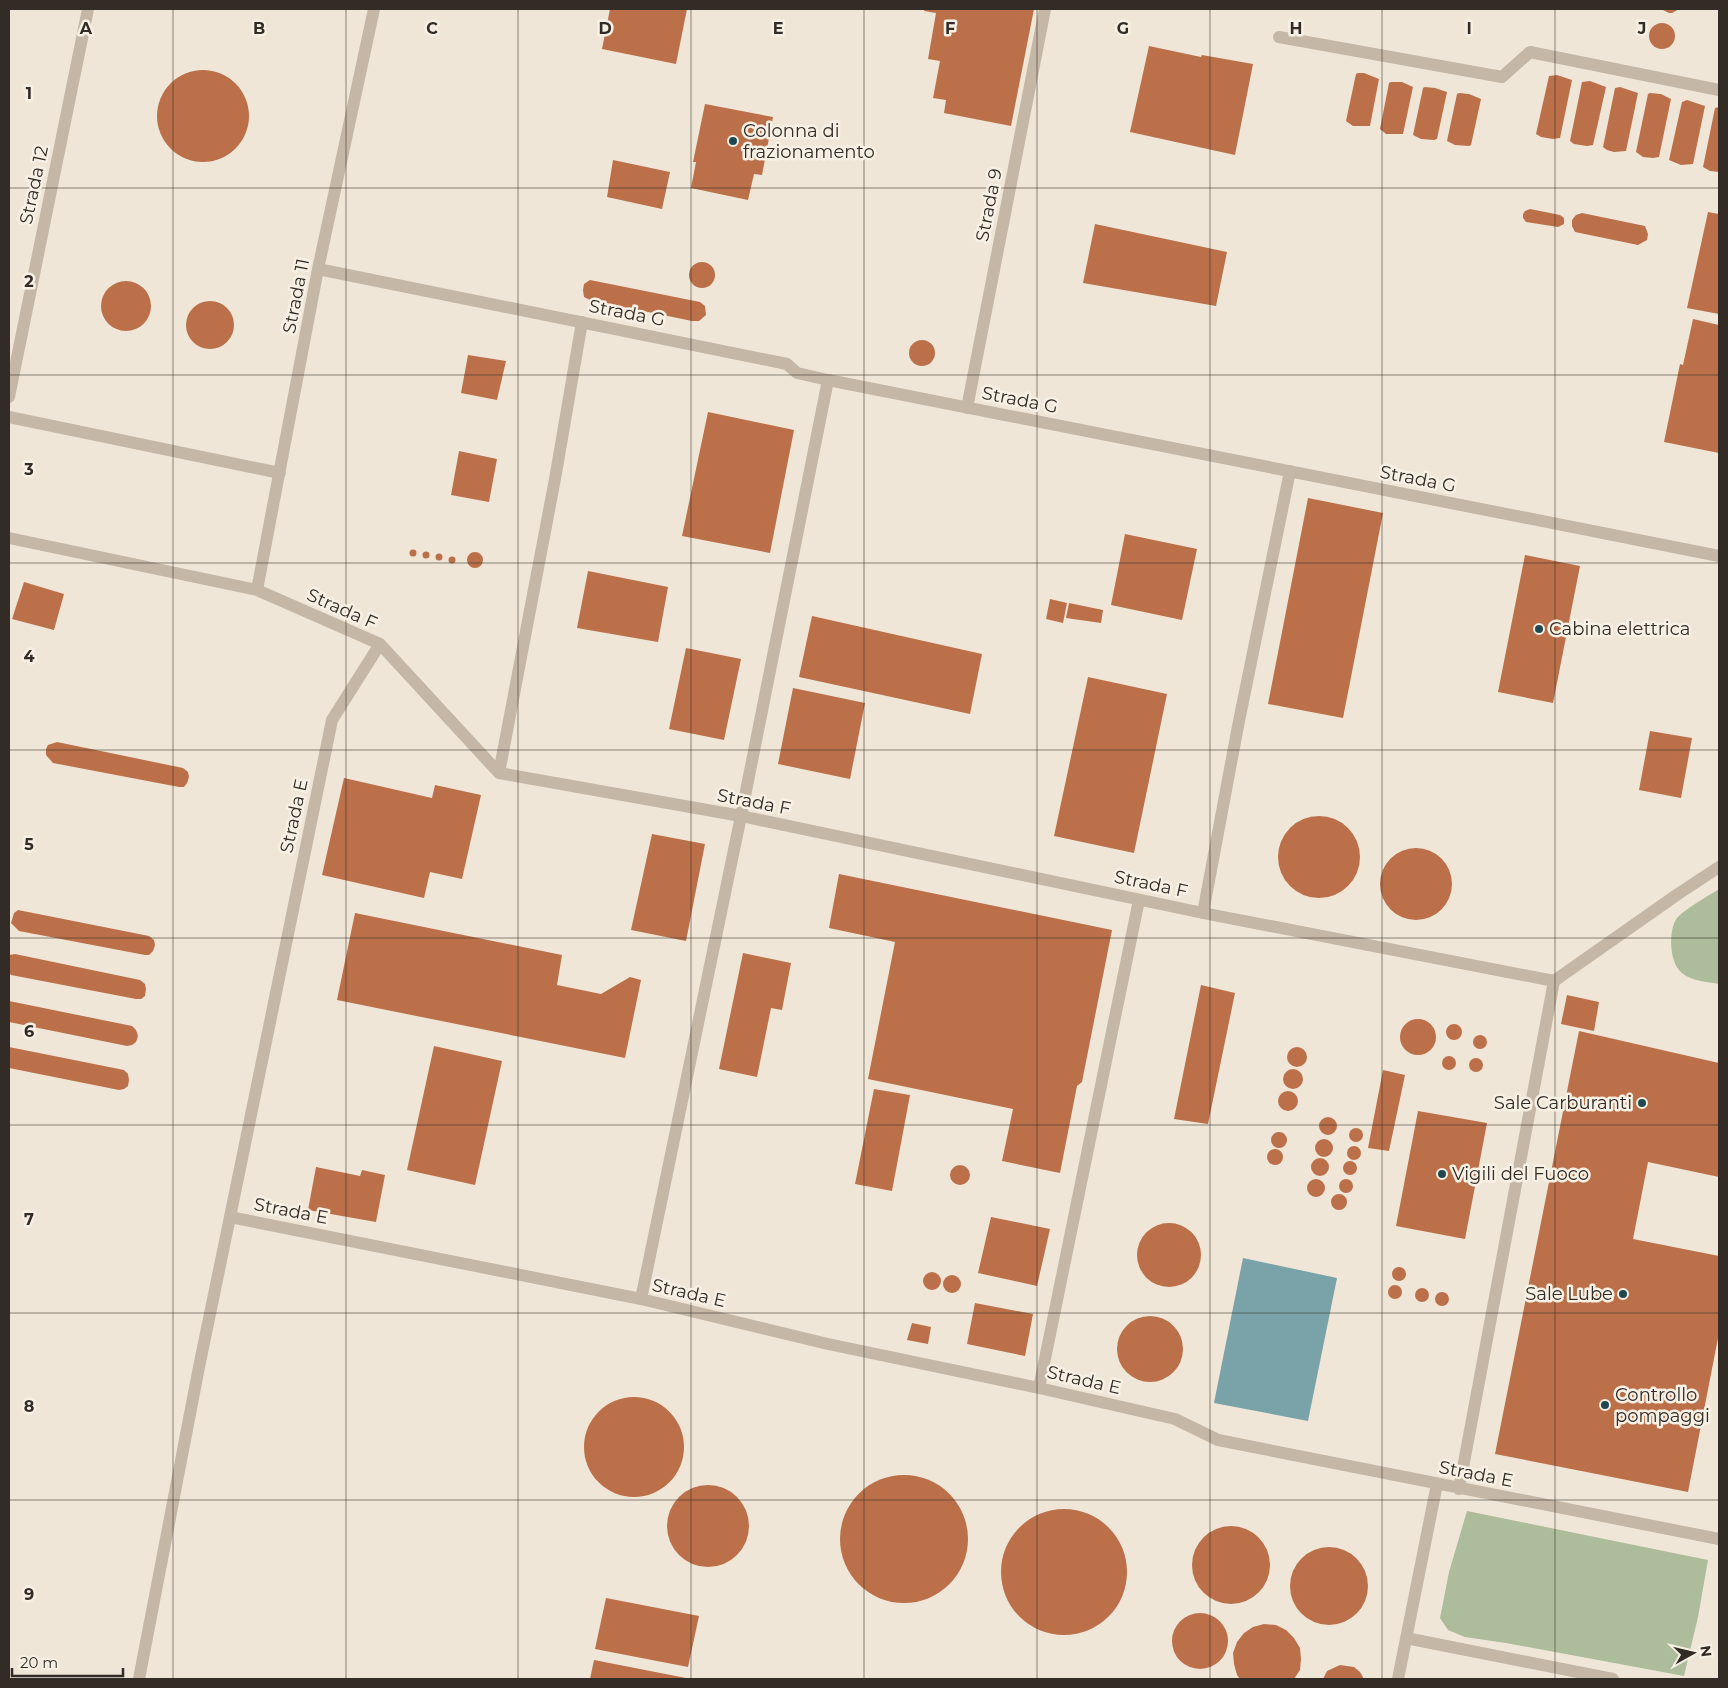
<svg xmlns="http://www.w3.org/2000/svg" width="1728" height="1688" viewBox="0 0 1728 1688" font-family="Montserrat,sans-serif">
	<rect width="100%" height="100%" fill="#efe6d8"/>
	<path fill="#adbc9a" d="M1719,889V984C1708,982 1691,981 1682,973C1669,963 1668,930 1677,918C1685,909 1708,896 1719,889Z
		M1467,1511L1708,1560L1698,1617L1684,1676L1506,1643L1465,1637L1448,1630L1440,1618L1449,1572Z"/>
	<path fill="#7aa3a9" d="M1243,1258L1337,1278L1308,1421L1214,1403Z"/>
	<path fill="#bc7049" d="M610,9H687L676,64L602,49Z
		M925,9H1034L1011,126L944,113L946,100L933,98L940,61L928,59L936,13L924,11Z
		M1661,9H1679L1672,13H1669Z
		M1649 36a13 13 0 1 1 26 0a13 13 0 1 1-26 0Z
		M1149,46L1201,57L1202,55L1253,64L1235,155L1130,132Z
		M157 116a46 46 0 1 1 92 0a46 46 0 1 1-92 0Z
		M1358,73H1364L1379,79L1370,126H1353L1346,121L1356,74Z
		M1557,75L1572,80L1560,138L1553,139L1541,137L1536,134L1549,76Z
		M1590,81L1606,87L1593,145L1587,146L1574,144L1570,141L1582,82Z
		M1391,82H1402L1413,87L1403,134H1386L1380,129L1389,83Z
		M1425,87L1435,88L1447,92L1437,139L1434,140L1421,139L1413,135L1423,88Z
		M1620,87L1638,93L1626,151L1614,152L1607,150L1603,147L1615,88Z
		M1459,93L1469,94L1481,99L1471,145L1469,146L1455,145L1447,141L1457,94Z
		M1650,93L1661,94L1671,99L1659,157L1653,158L1643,157L1636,152L1648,94Z
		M1687,100L1705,106L1693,164L1681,165L1669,160L1682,102Z
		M705,104L773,117L762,175L754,174L748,200L691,188L696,162H693Z
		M1719,107V172L1710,171L1703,167L1715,108Z
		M613,160L670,172L662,209L607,197Z
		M1530,209L1560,215L1564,218V224L1558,227L1526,222L1523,218V214L1525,211Z
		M1708,212L1719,214V314L1687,308Z
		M1582,213L1645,226L1648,234L1647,240L1638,245L1575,232L1572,226V220L1576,215Z
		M1095,224L1227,252L1216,306L1083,283Z
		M689 275a13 13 0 1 1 26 0a13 13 0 1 1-26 0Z
		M590,280L700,302L705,306L706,315L699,321H692L590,300L584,297L583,290L584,284Z
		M101 306a25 25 0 1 1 50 0a25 25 0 1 1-50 0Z
		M186 325a24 24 0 1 1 48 0a24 24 0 1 1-48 0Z
		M1693,319L1719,325V453L1664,442L1680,364L1683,365Z
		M909 353a13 13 0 1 1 26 0a13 13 0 1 1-26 0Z
		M468,355L506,361L497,400L461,393Z
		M708,412L794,430L770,553L682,536Z
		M459,451L497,459L489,502L451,495Z
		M1308,498L1383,513L1343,718L1268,704Z
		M1125,534L1197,549L1182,620L1111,605Z
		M409.5 553a3.5 3.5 0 1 1 7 0a3.5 3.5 0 1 1-7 0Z
		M422.5 555a3.5 3.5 0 1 1 7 0a3.5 3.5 0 1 1-7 0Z
		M467 560a8 8 0 1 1 16 0a8 8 0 1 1-16 0Z
		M435.5 557a3.5 3.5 0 1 1 7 0a3.5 3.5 0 1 1-7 0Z
		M1525,555L1580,566L1553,703L1498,692Z
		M448.5 560a3.5 3.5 0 1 1 7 0a3.5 3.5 0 1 1-7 0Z
		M588,571L668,587L658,642L577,628Z
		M24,582L64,594L54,630L12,619Z
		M1050,599L1067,603L1063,623L1046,619Z
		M1069,603L1103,610L1101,623L1066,618Z
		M812,616L982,654L970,714L799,677Z
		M686,648L741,659L724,740L669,729Z
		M1088,677L1167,694L1134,853L1054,836Z
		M793,688L865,703L850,779L778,764Z
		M1650,731L1692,738L1681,798L1639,790Z
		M57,742L183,768L188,772L189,777L187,783L184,787H179L53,763L46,755V749L48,745Z
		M344,778L432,798L435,785L481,795L462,879L430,872L424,898L322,875Z
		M1278 857a41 41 0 1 1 82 0a41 41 0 1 1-82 0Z
		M652,834L705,844L686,941L631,930Z
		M1380 884a36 36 0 1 1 72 0a36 36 0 1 1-72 0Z
		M839,874L1112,930L1082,1082L1077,1086L1060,1173L1002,1161L1013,1109L868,1079L895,942L829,928Z
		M18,910L149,936L154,940L155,945L153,951L149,955H145L19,931L11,923L14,913Z
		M355,913L562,955L557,985L601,994L630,977L641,980L625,1058L337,1000Z
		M743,953L791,963L782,1010L771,1008L757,1077L719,1069Z
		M15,954L140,980L145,984L146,989L145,996L141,999H136L11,975L9,973V955Z
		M1201,985L1235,993L1208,1124L1174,1119Z
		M1567,995L1599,1002L1594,1031L1561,1024Z
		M9,1001L132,1026L136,1030L138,1036L136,1042L132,1045L127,1046L9,1022Z
		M1400 1037a18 18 0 1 1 36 0a18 18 0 1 1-36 0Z
		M1446 1032a8 8 0 1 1 16 0a8 8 0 1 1-16 0Z
		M1579,1031L1719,1063V1177L1648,1162L1633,1239L1719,1256V1333L1688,1492L1495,1454Z
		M1473 1042a7 7 0 1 1 14 0a7 7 0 1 1-14 0Z
		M434,1046L502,1061L475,1185L407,1170Z
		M1287 1057a10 10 0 1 1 20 0a10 10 0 1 1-20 0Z
		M9,1047L124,1070L128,1074L129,1080L128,1086L124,1089L119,1090L9,1068Z
		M1442 1063a7 7 0 1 1 14 0a7 7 0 1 1-14 0Z
		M1469 1065a7 7 0 1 1 14 0a7 7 0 1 1-14 0Z
		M1283 1079a10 10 0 1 1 20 0a10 10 0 1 1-20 0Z
		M1383,1070L1405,1075L1389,1151L1368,1148Z
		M874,1089L910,1095L892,1191L855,1184Z
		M1278 1101a10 10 0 1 1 20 0a10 10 0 1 1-20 0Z
		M1418,1111L1487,1123L1465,1239L1396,1226Z
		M1319 1126a9 9 0 1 1 18 0a9 9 0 1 1-18 0Z
		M1349 1135a7 7 0 1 1 14 0a7 7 0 1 1-14 0Z
		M1271 1140a8 8 0 1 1 16 0a8 8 0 1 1-16 0Z
		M1315 1148a9 9 0 1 1 18 0a9 9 0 1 1-18 0Z
		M1347 1153a7 7 0 1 1 14 0a7 7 0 1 1-14 0Z
		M1267 1157a8 8 0 1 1 16 0a8 8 0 1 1-16 0Z
		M1311 1167a9 9 0 1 1 18 0a9 9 0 1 1-18 0Z
		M1343 1168a7 7 0 1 1 14 0a7 7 0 1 1-14 0Z
		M950 1175a10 10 0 1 1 20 0a10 10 0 1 1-20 0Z
		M316,1167L360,1176L362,1170L385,1175L376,1222L308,1210Z
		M1339 1186a7 7 0 1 1 14 0a7 7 0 1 1-14 0Z
		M1307 1188a9 9 0 1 1 18 0a9 9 0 1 1-18 0Z
		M1331 1202a8 8 0 1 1 16 0a8 8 0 1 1-16 0Z
		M991,1217L1050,1229L1037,1286L978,1273Z
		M1137 1255a32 32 0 1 1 64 0a32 32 0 1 1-64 0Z
		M1392 1274a7 7 0 1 1 14 0a7 7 0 1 1-14 0Z
		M923 1281a9 9 0 1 1 18 0a9 9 0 1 1-18 0Z
		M943 1284a9 9 0 1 1 18 0a9 9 0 1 1-18 0Z
		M1388 1292a7 7 0 1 1 14 0a7 7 0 1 1-14 0Z
		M1415 1295a7 7 0 1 1 14 0a7 7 0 1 1-14 0Z
		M1435 1299a7 7 0 1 1 14 0a7 7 0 1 1-14 0Z
		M975,1303L1033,1314L1025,1356L967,1344Z
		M1117 1349a33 33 0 1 1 66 0a33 33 0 1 1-66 0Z
		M912,1323L931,1327L928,1344L907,1340Z
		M584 1447a50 50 0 1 1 100 0a50 50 0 1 1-100 0Z
		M840 1539a64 64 0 1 1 128 0a64 64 0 1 1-128 0Z
		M667 1526a41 41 0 1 1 82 0a41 41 0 1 1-82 0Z
		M1001 1572a63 63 0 1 1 126 0a63 63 0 1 1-126 0Z
		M1192 1565a39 39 0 1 1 78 0a39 39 0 1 1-78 0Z
		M1290 1586a39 39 0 1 1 78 0a39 39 0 1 1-78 0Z
		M606,1598L699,1616L688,1667L595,1649Z
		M1172 1641a28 28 0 1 1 56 0a28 28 0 1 1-56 0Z
		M1264,1624L1276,1625L1286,1630L1294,1638L1300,1648L1301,1659L1300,1670L1294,1679H1240L1237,1675L1234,1664L1233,1653L1237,1642L1244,1633L1253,1627Z
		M594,1660L686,1678V1679H590Z
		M1340,1665L1354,1667L1360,1672L1364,1679H1323L1327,1671Z"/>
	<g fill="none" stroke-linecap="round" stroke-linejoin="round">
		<path stroke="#c5b7a6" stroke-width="12" d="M1279,37L1502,77L1530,52L1719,90
			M318,269L787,364L797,373L828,380L1719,556
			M9,397L88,9
			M967,408L1045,9
			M9,417L280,473
			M9,538L257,590L380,644L499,773L741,816L1203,913L1554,981
			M257,590L318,269L374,9
			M380,644L332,720L230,1217L641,1299L828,1344L1039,1388L1175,1419L1218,1440L1719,1539
			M499,773L555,479L582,322
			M1203,913L1238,726L1290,471
			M641,1299L741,816L828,380
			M1039,1388L1139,900
			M1459,1489L1554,981L1678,894L1719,867
			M1406,1638L1613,1679
			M139,1679L199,1367L230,1217
			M1398,1679L1437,1484"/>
	</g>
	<path fill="none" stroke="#322b26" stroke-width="1" stroke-opacity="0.55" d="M173,9V1679M346,9V1679M518,9V1679M691,9V1679M864,9V1679M1037,9V1679M1210,9V1679M1382,9V1679M1555,9V1679M9,188H1719M9,375H1719M9,563H1719M9,750H1719M9,938H1719M9,1125H1719M9,1313H1719M9,1500H1719"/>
	<g fill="#1f4850" stroke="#f7f0e4" stroke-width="2">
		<circle cx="733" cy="141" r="5"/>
		<circle cx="1539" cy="629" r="5"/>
		<circle cx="1642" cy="1103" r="5"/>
		<circle cx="1442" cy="1174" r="5"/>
		<circle cx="1623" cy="1294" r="5"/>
		<circle cx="1605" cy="1405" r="5"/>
	</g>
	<g text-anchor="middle" stroke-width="5" stroke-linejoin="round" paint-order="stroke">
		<g font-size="18" fill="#322b26" stroke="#f7f0e4" text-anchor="start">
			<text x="743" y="137">Colonna di<tspan x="743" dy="21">frazionamento</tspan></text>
			<text x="1549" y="635">Cabina elettrica</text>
			<text x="1632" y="1109" text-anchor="end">Sale Carburanti</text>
			<text x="1452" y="1180">Vigili del Fuoco</text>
			<text x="1613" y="1300" text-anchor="end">Sale Lube</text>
			<text x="1615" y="1401">Controllo<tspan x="1615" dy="21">pompaggi</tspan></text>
		</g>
		<g font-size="18" fill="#322b26" stroke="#f7f0e4">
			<text transform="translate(34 185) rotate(-78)" y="6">Strada 12</text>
			<text transform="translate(989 205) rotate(-79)" y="6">Strada 9</text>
			<text transform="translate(296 296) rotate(-79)" y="6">Strada 11</text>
			<text transform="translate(627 313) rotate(11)" y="6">Strada G</text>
			<text transform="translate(1020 400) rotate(11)" y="6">Strada G</text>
			<text transform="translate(1418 479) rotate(11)" y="6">Strada G</text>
			<text transform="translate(342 609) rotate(24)" y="6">Strada F</text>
			<text transform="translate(754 802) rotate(11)" y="6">Strada F</text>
			<text transform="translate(294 816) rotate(-78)" y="6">Strada E</text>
			<text transform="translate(1151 884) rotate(12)" y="6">Strada F</text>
			<text transform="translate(291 1211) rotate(11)" y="6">Strada E</text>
			<text transform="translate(689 1293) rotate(13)" y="6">Strada E</text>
			<text transform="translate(1084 1380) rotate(13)" y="6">Strada E</text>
			<text transform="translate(1476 1474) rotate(11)" y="6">Strada E</text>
		</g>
	</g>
	<g font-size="16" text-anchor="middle" font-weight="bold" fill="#322b26" stroke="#f7f0e4" stroke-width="5" stroke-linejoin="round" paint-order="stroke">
		<text x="86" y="34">A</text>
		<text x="259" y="34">B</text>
		<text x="432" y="34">C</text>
		<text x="605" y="34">D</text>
		<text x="778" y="34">E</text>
		<text x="950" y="34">F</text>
		<text x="1123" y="34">G</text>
		<text x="1296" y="34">H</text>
		<text x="1469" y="34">I</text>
		<text x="1642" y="34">J</text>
		<text x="29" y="99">1</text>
		<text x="29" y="287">2</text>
		<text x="29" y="475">3</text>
		<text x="29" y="662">4</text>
		<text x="29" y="850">5</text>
		<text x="29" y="1037">6</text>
		<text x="29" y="1225">7</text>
		<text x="29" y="1412">8</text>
		<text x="29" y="1600">9</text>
	</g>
	<rect width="1728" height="1688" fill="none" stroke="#322b26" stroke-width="20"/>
	<g transform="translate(1693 1653) rotate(82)" stroke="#f7f0e4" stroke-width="4" paint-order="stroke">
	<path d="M0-4L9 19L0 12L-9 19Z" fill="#322b26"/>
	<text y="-8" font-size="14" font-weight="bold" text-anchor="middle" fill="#322b26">N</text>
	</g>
	<path d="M12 1668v8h111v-8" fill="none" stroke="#322b26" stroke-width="2.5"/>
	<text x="20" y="1668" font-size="15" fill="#322b26" stroke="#f7f0e4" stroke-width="4" paint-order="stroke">20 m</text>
</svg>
